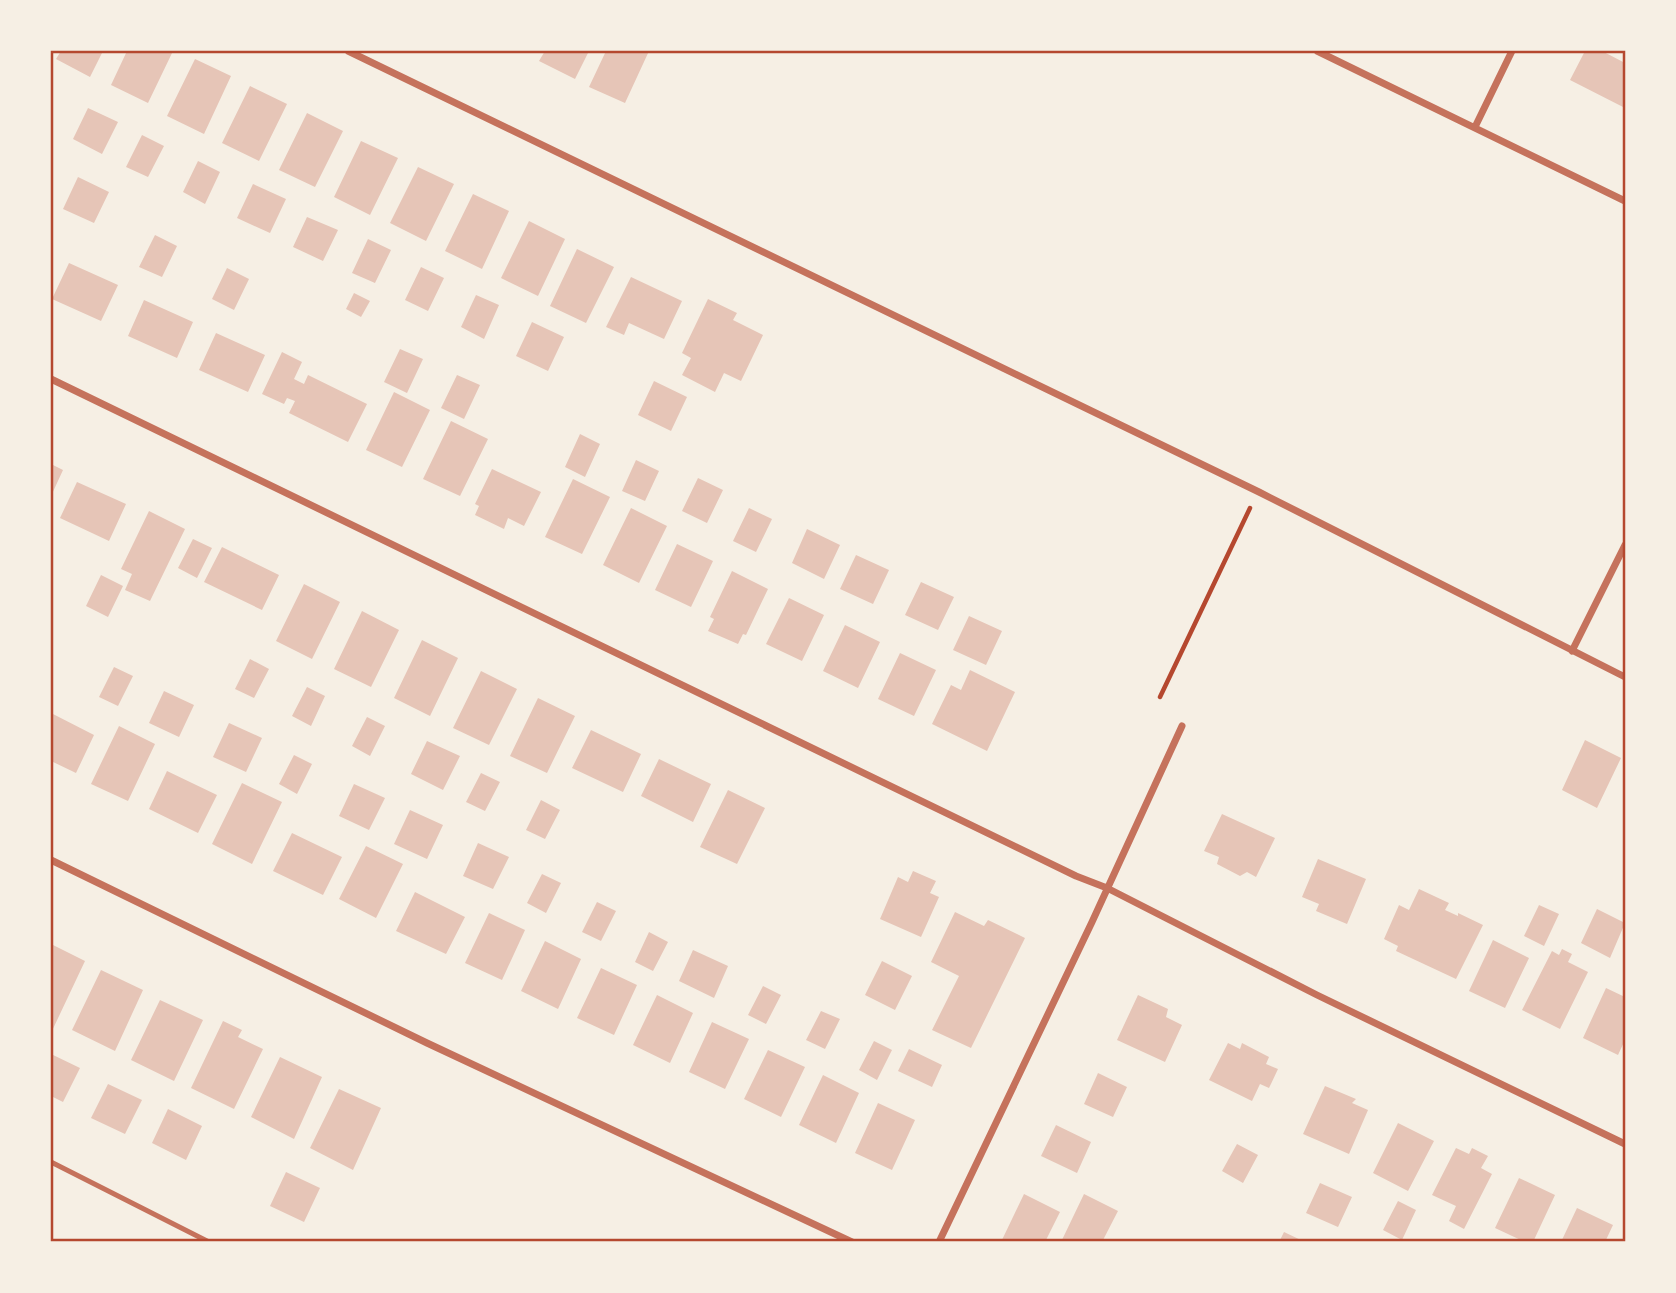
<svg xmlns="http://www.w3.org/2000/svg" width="1676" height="1293" viewBox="0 0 1676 1293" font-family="'PT Sans Narrow',sans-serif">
	<rect width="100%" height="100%" fill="#f6efe4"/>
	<path fill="#e6c5b7" d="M61,51H103L90,77L56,59Z
		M127,51H173L148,103L111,85Z
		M545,51H589L575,79L539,61Z
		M606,51H649L625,103L589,87Z
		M1585,51H1602L1625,63V108L1570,80Z
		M195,59L231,76L204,134L167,116Z
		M250,86L287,104L259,161L222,143Z
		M88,108L118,122L102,154L73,139Z
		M307,113L343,131L315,187L279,170Z
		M142,135L164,146L148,177L126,167Z
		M361,141L398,158L370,215L334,197Z
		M198,161L220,172L205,204L183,192Z
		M418,167L454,184L426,241L390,223Z
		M78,177L109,192L94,223L63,209Z
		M253,184L286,199L270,233L237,218Z
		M473,194L509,211L482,269L445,251Z
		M307,217L338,230L323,261L293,247Z
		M529,221L565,239L538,296L501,278Z
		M155,235L177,246L162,277L139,267Z
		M368,239L391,250L375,283L352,273Z
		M577,249L614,267L586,323L550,306Z
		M69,263L118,285L101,321L52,299Z
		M421,267L444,278L428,311L405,300Z
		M227,268L249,279L234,310L212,299Z
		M631,277L682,301L664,339L629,323L624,335L606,327Z
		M354,293L370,301L361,317L346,309Z
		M476,295L499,305L484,339L461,327Z
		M708,299L737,313L733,320L763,335L741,381L724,373L715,392L682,375L691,358L682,353Z
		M144,300L193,322L177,358L128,336Z
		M532,322L564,337L548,371L516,356Z
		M216,333L265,355L248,392L199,370Z
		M400,349L423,359L407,393L384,382Z
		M282,352L302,362L294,379L304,384L308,375L367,404L348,442L289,413L295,401L287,398L284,404L262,394Z
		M457,375L480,385L464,419L441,408Z
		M654,381L687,397L671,431L638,415Z
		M394,392L430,410L402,467L366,450Z
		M451,421L488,439L460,496L423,479Z
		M580,434L600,444L585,477L565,467Z
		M636,460L659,471L645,501L622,491Z
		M51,464L63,470L51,496Z
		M492,469L541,492L524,526L508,518L504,529L475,515L479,506L475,504Z
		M698,478L723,490L707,523L682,511Z
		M573,479L610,497L582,554L545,537Z
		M77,482L126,504L109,541L60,518Z
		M631,508L667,526L639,583L603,565Z
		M749,508L772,519L756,552L733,541Z
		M149,511L185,529L150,601L125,590L132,574L121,569Z
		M807,529L840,545L824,579L792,563Z
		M193,539L212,548L197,578L178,568Z
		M677,544L713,561L691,607L655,590Z
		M222,547L279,575L262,610L204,582Z
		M856,555L889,570L873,604L840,589Z
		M732,571L768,589L746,635L743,634L738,644L708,631L714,619L710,617Z
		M101,575L123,586L108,617L86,606Z
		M921,582L954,597L938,630L905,615Z
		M304,584L340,602L312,659L276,641Z
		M789,598L824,615L802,661L766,644Z
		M362,611L399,630L371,687L334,669Z
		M969,616L1002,631L986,665L953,650Z
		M845,625L880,642L858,688L823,671Z
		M422,640L458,658L430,716L394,698Z
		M900,653L936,670L914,716L878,699Z
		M250,659L269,669L254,698L235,689Z
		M114,667L133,676L118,706L99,697Z
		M970,670L1015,692L987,751L932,724L951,685L961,690Z
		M481,671L517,689L489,745L453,728Z
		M307,687L325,696L311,726L292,716Z
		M164,691L194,705L179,737L149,723Z
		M538,698L575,716L547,773L510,756Z
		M51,713L94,735L76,773L51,761Z
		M367,717L385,726L370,756L352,746Z
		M229,723L262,738L246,772L213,757Z
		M119,726L155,744L128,801L91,784Z
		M591,730L641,754L623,792L572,768Z
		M1585,740L1621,758L1597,808L1562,790Z
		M427,741L460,756L443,790L411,774Z
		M294,755L312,764L297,794L279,784Z
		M659,759L711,784L693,822L641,796Z
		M167,771L217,795L198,833L149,809Z
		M481,773L500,782L485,811L466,802Z
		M242,783L282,802L252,864L212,844Z
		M354,784L385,798L369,830L339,816Z
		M728,790L765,808L737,864L700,847Z
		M541,800L560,810L545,839L526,830Z
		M410,810L443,825L427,859L394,844Z
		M1222,814L1275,838L1256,877L1247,872L1240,876L1217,864L1219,857L1204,851Z
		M292,833L342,857L323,895L273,871Z
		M478,843L509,857L493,889L463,876Z
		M366,846L403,864L376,918L339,899Z
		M1318,859L1366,879L1347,924L1316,911L1319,904L1302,897Z
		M913,871L936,881L930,893L939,897L921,937L880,919L898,877L908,882Z
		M542,874L561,883L546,913L527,903Z
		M1419,889L1449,903L1445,910L1458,916V913L1483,925L1456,979L1396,951L1398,946L1384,939L1399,905L1409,910Z
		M415,892L465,917L446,954L396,931Z
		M597,902L616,911L601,941L582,932Z
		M1539,905L1559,914L1544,946L1524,936Z
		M1597,909L1625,923L1610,958L1581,943Z
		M955,912L984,926L988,920L1025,938L971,1048L932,1030L959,976L931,962Z
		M489,913L525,930L502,980L465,963Z
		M649,932L668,942L653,971L635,962Z
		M1493,940L1529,958L1505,1008L1469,991Z
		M545,941L581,959L558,1009L521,991Z
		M51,944L85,961L51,1033Z
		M1562,949L1572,954L1568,962L1588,972L1560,1029L1522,1010L1552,951L1559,955Z
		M693,950L728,966L714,998L679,981Z
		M882,961L912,976L895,1010L865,995Z
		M601,968L637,985L614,1035L577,1018Z
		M101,970L143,990L115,1051L72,1030Z
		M763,986L781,995L766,1024L748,1015Z
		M1606,988L1625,997V1040L1618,1055L1583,1038Z
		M657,995L693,1013L670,1063L633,1045Z
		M1138,995L1168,1009L1166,1017L1182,1025L1165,1062L1117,1040Z
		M160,1000L203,1020L174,1081L131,1060Z
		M821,1011L840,1019L825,1049L806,1040Z
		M223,1021L242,1030L238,1037L263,1049L234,1109L191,1088Z
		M712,1022L749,1039L725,1089L689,1072Z
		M874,1041L892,1050L877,1080L859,1070Z
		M1228,1043L1240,1049L1242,1043L1269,1057L1266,1064L1278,1069L1269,1088L1260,1084L1252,1101L1209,1080Z
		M909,1049L942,1065L932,1087L898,1071Z
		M768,1050L805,1067L781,1117L744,1099Z
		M51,1054L80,1068L63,1102L51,1096Z
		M280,1057L322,1077L294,1139L251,1117Z
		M1098,1073L1127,1087L1113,1117L1084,1104Z
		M823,1075L859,1093L836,1143L799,1125Z
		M108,1084L142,1100L125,1134L91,1118Z
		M1325,1086L1356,1099L1352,1103L1368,1110L1349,1154L1303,1134Z
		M339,1089L381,1108L353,1170L310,1148Z
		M878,1103L915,1120L892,1170L855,1153Z
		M168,1109L202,1126L186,1160L152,1143Z
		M1398,1123L1434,1141L1408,1191L1373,1173Z
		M1056,1125L1091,1142L1077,1173L1041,1156Z
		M1237,1144L1258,1155L1243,1183L1222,1171Z
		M1456,1148L1469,1154L1472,1148L1488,1156L1481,1168L1492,1174L1464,1229L1449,1221L1456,1206L1432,1195Z
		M286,1172L320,1188L304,1222L270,1206Z
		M1519,1178L1555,1195L1533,1242H1525L1495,1228Z
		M1320,1183L1352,1197L1338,1227L1306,1213Z
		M1024,1194L1060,1212L1045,1242H1001Z
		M1084,1194L1118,1211L1102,1242H1061Z
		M1398,1201L1416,1210L1402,1240L1383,1230Z
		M1577,1208L1613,1225L1605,1242H1561Z
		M1284,1232L1305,1242H1279Z"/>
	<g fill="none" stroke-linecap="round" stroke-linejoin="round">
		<path stroke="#b5482f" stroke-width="4.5" d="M1160,697L1250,508"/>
		<path stroke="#c5725c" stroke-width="5" d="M51,1162L209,1242"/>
		<path stroke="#c5725c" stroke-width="7" d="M348,51L1259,492L1625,677
			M1317,51L1625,201
			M1475,127L1512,51
			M51,379L1076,876L1107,888L1317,995L1625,1144
			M1572,651L1625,545
			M51,860L427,1043L852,1242
			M939,1242L1092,922L1182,726"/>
	</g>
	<rect width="1676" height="1293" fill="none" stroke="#f6efe4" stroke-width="105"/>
	<rect x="52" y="52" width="1572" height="1188" fill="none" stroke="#b5482f" stroke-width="2.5"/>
</svg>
